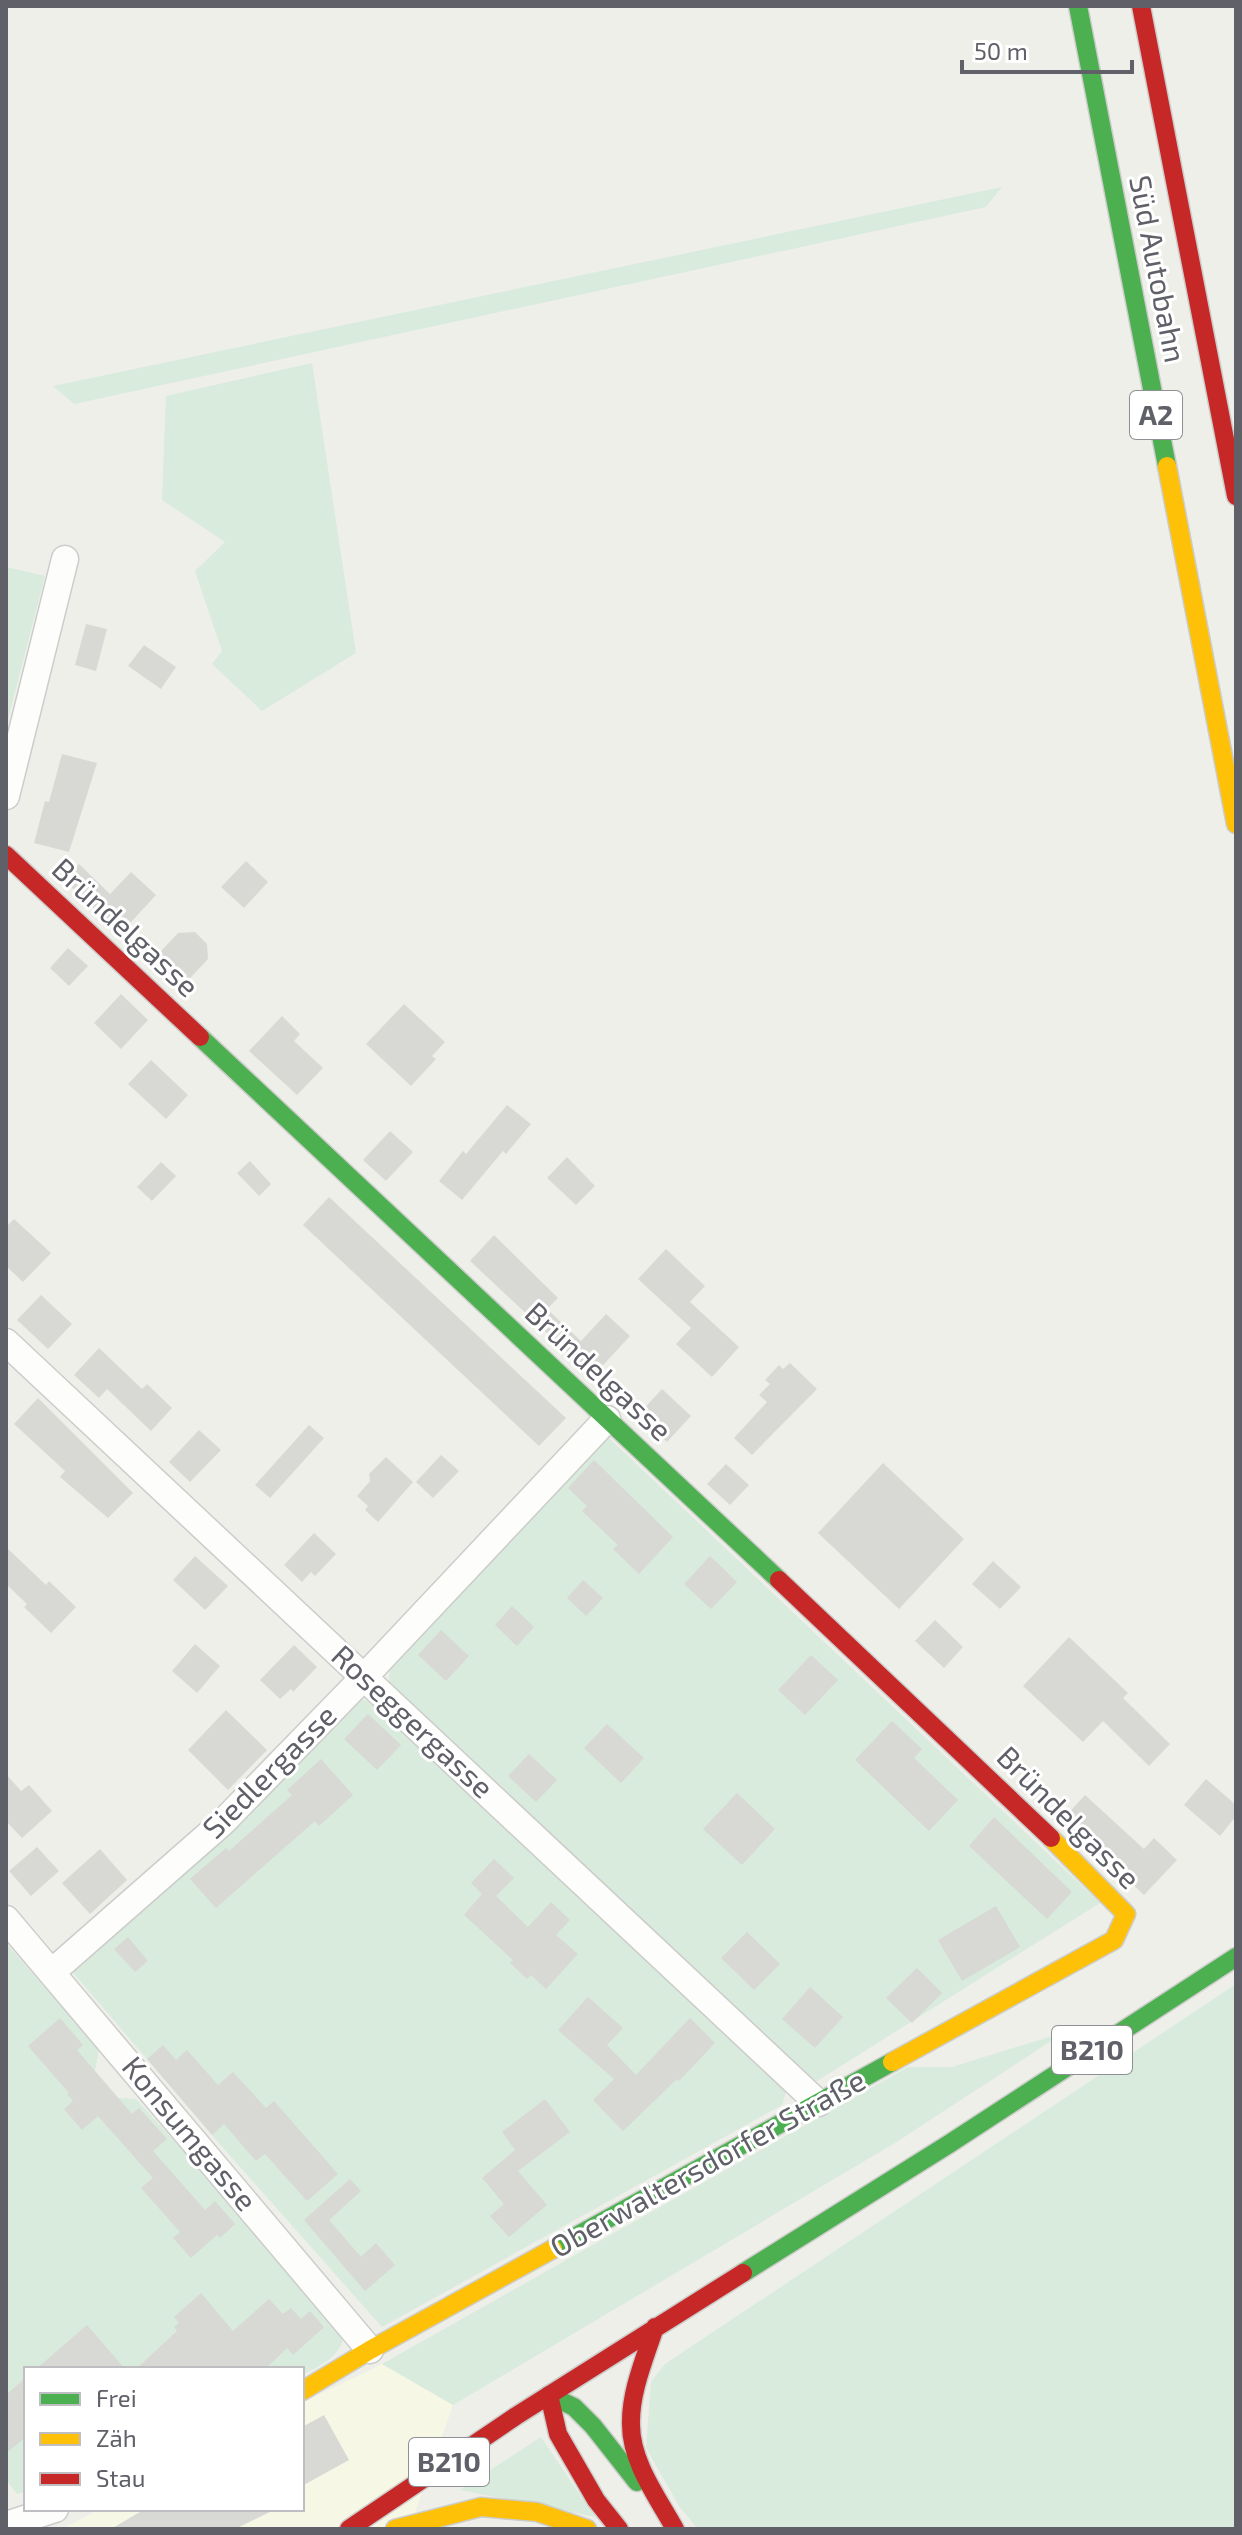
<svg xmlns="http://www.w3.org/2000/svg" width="1242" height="2535" viewBox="0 0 1242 2535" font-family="'Exo 2',sans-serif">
	<rect width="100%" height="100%" fill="#efefea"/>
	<path fill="#f6f7e5" d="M382,2364L453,2405L409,2529H62L100,2509H302V2403Z"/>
	<path fill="#d8ebdc" d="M1002,187L986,207L74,404L53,386Z
		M312,363L356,653L262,711L212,664L222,651L195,571L225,542L162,500L166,396Z
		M6,567L45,576L6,727Z
		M609,1438L1100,1903L814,2083L389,1683L390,1660L597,1440Z
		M361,1698L373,1704L786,2092L782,2105L382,2327L225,2150L69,1968Z
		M6,1943L99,2049L95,2071L118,2098L136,2099L345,2328C343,2357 324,2363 302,2375V2369L268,2367L265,2369H26V2491L17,2494L6,2480Z
		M1236,1984V2529H698L679,2506L646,2448L651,2382L665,2364Z
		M1065,2032L895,2143L453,2405L382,2364L908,2067H952Z
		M541,2437L595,2517L460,2490Z"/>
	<path fill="#d8d8d5" d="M86,624L107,629L96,671L75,665Z
		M144,645L176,667L161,689L128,666Z
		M62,754L97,763L69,852L34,843L45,801L49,802Z
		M246,861L268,882L244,908L221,887Z
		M79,864L110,894L131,872L156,895L120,934L64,880Z
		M195,932L207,944L208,959L180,989L151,962L178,933Z
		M68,948L88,966L69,986L50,968Z
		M121,994L148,1020L121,1049L94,1023Z
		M404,1004L445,1042L432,1056L436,1059L411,1086L366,1044Z
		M282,1016L300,1034L294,1041L323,1068L297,1095L249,1051Z
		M151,1060L188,1095L166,1119L128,1084Z
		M507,1105L531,1124L506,1154L503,1151L462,1200L439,1181L463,1151L466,1154Z
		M390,1131L413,1152L386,1181L363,1160Z
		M567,1157L595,1186L576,1205L547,1178Z
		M250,1161L271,1184L259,1196L237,1173Z
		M161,1162L176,1176L152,1201L137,1187Z
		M329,1197L566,1418L539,1446L303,1225Z
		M14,1219L51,1253L23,1282L6,1266V1227Z
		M494,1235L558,1298L547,1309L581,1341L606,1314L630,1336L593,1376L470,1261Z
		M666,1249L705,1286L690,1302L739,1347L712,1377L676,1344L691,1328L638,1279Z
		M41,1295L72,1324L48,1349L17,1320Z
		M99,1348L142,1389L147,1384L172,1408L151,1431L107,1389L99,1398L74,1375Z
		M790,1363L817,1389L752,1455L734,1438L767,1402L759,1395L770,1384L765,1380L779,1365L783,1369Z
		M662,1389L691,1416L667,1442L638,1415Z
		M38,1398L133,1493L108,1518L60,1477L65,1471L14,1424Z
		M309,1425L324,1438L270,1498L255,1485Z
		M199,1430L221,1450L190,1482L169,1462Z
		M441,1455L459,1471L433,1498L416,1482Z
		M386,1457L413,1482L378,1522L365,1510L368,1506L357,1496L370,1481L369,1474Z
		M594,1460L673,1537L639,1574L613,1549L618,1545L582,1511L587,1506L568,1488Z
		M883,1463L964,1539L899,1609L818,1533Z
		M726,1464L749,1485L730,1505L707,1484Z
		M314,1533L336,1554L315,1576L311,1572L302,1582L284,1565Z
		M6,1547L46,1585L49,1581L76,1607L51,1633L24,1607L27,1604L6,1584Z
		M195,1556L228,1586L205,1610L173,1580Z
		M710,1556L737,1582L711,1609L684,1584Z
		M993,1561L1021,1587L1000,1609L972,1584Z
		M583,1580L603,1598L586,1616L567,1598Z
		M512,1606L534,1627L517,1646L495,1625Z
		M935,1620L963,1647L944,1668L915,1641Z
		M441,1630L469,1656L446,1681L418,1655Z
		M1069,1637L1128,1693L1123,1698L1170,1744L1149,1766L1103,1721L1083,1742L1023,1686Z
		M195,1644L220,1666L197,1693L172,1671Z
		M294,1645L317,1667L293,1692L291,1689L280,1699L260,1680Z
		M811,1655L838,1680L805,1715L778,1690Z
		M226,1710L267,1750L228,1790L188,1750Z
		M368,1714L401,1745L377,1770L344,1739Z
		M892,1721L922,1749L914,1758L958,1800L929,1831L855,1760Z
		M607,1724L644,1758L621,1783L584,1748Z
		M529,1754L557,1780L536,1802L508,1776Z
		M321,1759L353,1795L319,1826L315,1821L216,1908L190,1879L226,1848L229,1851L292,1795L287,1790Z
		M6,1774L21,1791L29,1785L52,1811L22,1838L6,1821Z
		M1206,1779L1236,1805V1816L1220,1836L1184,1805Z
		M737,1793L775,1829L742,1865L703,1829Z
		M1085,1795L1144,1849L1154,1838L1177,1860L1144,1895L1063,1819Z
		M994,1817L1072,1892L1047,1919L969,1846Z
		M37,1847L59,1871L31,1896L9,1871Z
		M100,1849L127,1880L90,1914L62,1883Z
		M494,1859L514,1878L496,1896L528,1927L551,1902L570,1920L556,1935L578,1954L546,1989L531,1975L527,1979L510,1963L513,1960L464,1915L482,1894L471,1883Z
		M996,1906L1020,1947L962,1981L938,1940Z
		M747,1932L780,1964L754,1990L721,1958Z
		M128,1937L148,1961L135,1972L114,1949Z
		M917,1968L942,1993L912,2023L886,1998Z
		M810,1987L843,2017L815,2048L782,2019Z
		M588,1997L623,2028L607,2045L636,2075L690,2018L715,2043L679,2081L677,2079L623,2131L593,2100L614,2079L558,2030Z
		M60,2018L83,2045L77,2050L132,2114L139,2108L167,2139L153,2151L205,2210L215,2201L235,2224L220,2238L217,2235L191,2258L173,2238L180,2232L141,2188L153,2178L98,2116L82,2130L64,2109L73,2101L67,2094L69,2093L28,2046Z
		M163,2045L176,2060L187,2050L218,2085L233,2072L266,2108L274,2101L338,2174L307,2201L265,2154L256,2161L224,2124L212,2135L147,2059Z
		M545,2099L570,2132L518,2171L547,2205L509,2237L490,2216L504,2204L482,2178L515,2150L502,2132Z
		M350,2179L361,2191L329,2220L361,2257L376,2243L395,2265L365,2291L304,2220Z
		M201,2293L233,2331L269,2299L283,2314L291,2308L301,2319L310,2311L324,2327L293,2355L287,2348L265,2369H136L177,2331L174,2327L179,2323L174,2317Z
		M87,2325L125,2369H36Z
		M26,2377V2437L6,2453V2395Z
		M324,2415L349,2460L302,2486V2427Z
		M145,2509H276L235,2529H111Z"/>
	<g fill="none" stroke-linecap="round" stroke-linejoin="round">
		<g stroke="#ccc" stroke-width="29">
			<path id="street" d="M6,796L65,559
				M6,1342L818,2103
				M6,1919L370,2350
				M52,1972L223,1822L364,1677L607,1419
				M6,2525L55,2509"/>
		</g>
		<g stroke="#cccccb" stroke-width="21">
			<path id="fast" d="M1078,6L1167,466
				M200,1037L779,1580
				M553,2249L892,2062
				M743,2273L949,2144L1236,1957
				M549,2395L574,2407L593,2426L637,2482"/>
		</g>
		<g stroke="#cccccb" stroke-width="21">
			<path id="slow" d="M1167,466L1236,824
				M892,2062L1114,1940L1126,1914L1051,1838
				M302,2391L370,2350L553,2249
				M395,2529L481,2507L537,2512L587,2529"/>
		</g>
		<g stroke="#cccccb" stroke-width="21">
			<path id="jam" d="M1141,6L1236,496
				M6,855L200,1037
				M779,1580L1051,1838
				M655,2327C645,2358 630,2392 631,2425C631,2462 658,2498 675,2529
				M549,2395L558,2434L596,2500L619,2529
				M349,2529L516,2416L743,2273"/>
		</g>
		<use href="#street" stroke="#fdfdfc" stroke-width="26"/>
		<use href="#fast" stroke="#4caf50" stroke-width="18"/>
		<use href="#slow" stroke="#ffc107" stroke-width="18"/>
		<use href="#jam" stroke="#c62828" stroke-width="18"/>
	</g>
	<g text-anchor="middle" stroke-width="6" stroke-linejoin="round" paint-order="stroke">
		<g fill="#fff" stroke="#8f9095" stroke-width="2">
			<rect x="1130" y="391" width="52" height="48" rx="6"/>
			<rect x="1052" y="2026" width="80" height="48" rx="6"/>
			<rect x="409" y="2438" width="80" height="48" rx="6"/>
		</g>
		<g font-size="28" font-weight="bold" fill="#5f6068">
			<text x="1156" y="425">A2</text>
			<text x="1092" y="2060">B210</text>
			<text x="449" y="2472">B210</text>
		</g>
		<g font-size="30" fill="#5f6068" stroke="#fff">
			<text transform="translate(1157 269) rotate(79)" y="10">Süd Autobahn</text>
			<text transform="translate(125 928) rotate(43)" y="10">Bründelgasse</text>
			<text transform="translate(598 1372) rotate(43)" y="10">Bründelgasse</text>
			<text transform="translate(412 1722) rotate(43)" y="10">Roseggergasse</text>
			<text transform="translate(270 1772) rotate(-45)" y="10">Siedlergasse</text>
			<text transform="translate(1068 1818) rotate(45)" y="10">Bründelgasse</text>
			<text transform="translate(189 2134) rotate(50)" y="10">Konsumgasse</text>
			<text transform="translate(708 2164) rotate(-29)" y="10">Oberwaltersdorfer Straße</text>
		</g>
	</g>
	<rect width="1242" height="2535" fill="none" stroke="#5f6068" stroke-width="16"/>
	<rect x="24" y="2367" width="280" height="144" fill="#ffffff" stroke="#bfbfc3" stroke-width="2"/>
	<rect x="40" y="2393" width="40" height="12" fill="#4caf50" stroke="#bfbfc3" stroke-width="2"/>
	<text x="96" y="2407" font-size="24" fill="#5f6068">Frei</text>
	<rect x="40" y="2433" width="40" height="12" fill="#ffc107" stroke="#bfbfc3" stroke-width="2"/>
	<text x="96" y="2447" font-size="24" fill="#5f6068">Zäh</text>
	<rect x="40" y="2473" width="40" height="12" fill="#c62828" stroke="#bfbfc3" stroke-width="2"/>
	<text x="96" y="2487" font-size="24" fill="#5f6068">Stau</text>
	<path d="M962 60v12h170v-12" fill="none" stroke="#5f6068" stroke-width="4"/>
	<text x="974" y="60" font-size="24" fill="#5f6068" stroke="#ffffff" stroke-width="6" paint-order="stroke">50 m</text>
</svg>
